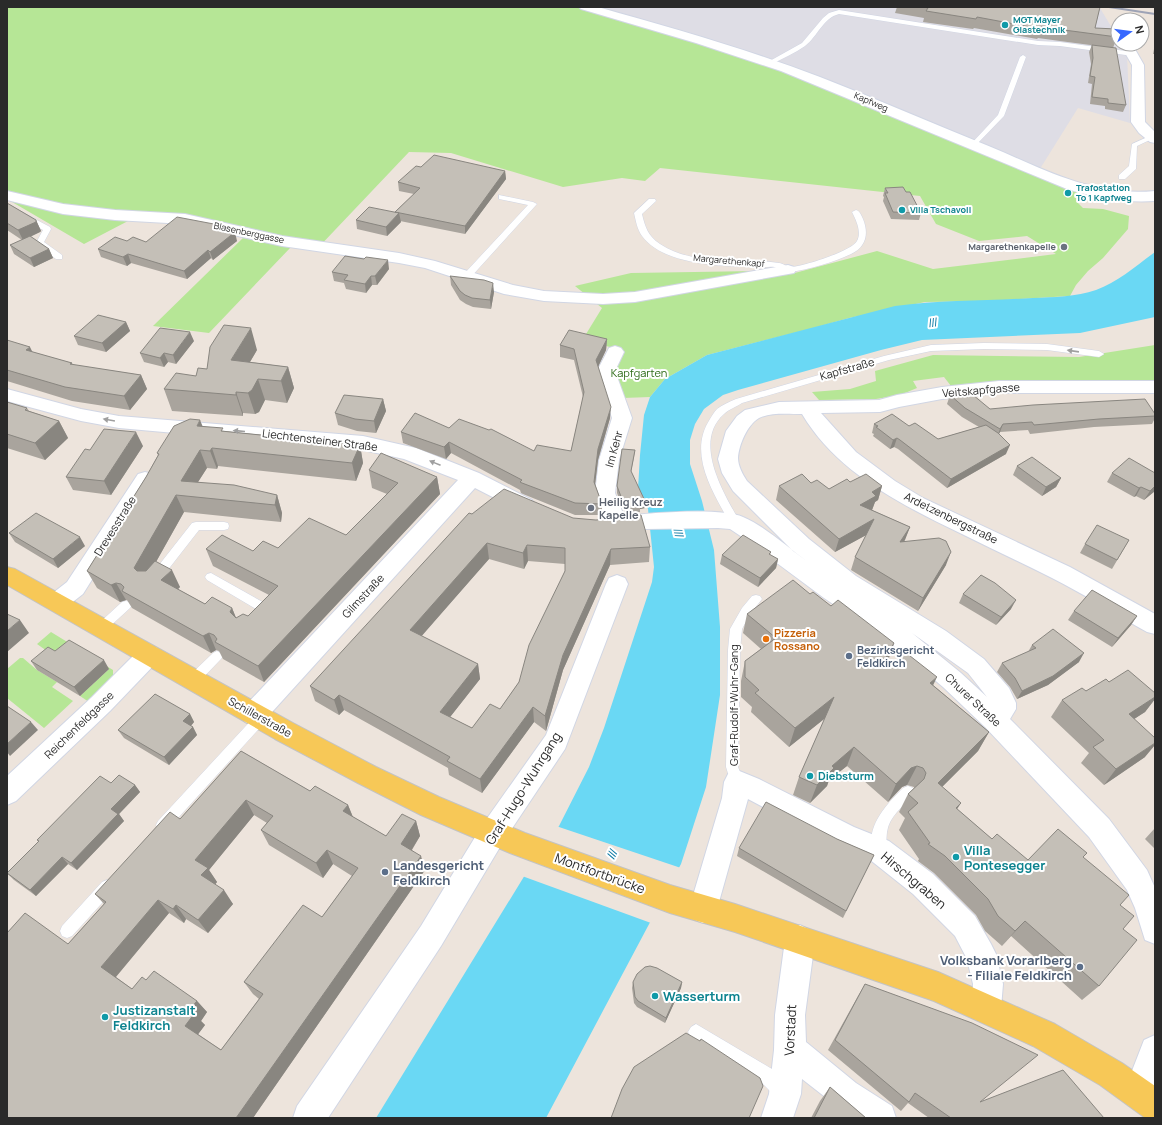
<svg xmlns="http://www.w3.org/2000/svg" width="1162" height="1125" viewBox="0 0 1162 1125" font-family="Manrope,sans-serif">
	<rect width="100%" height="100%" fill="#ede4dc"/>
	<path fill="#dedde5" d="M585,7L1100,8L1118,38V44H1121L1127,54L1130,123L1078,108L1038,172Z"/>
	<path fill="#b6e696" d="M7,7H585L706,42L1077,187L1082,193L1076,201L1083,208L1103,209L1129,216L1128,229L1103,258L1088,271L1076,285L1070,296L988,301L925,302L849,318L810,329L707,355L665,379L650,397L623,398L612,373L618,357L623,351L583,339L602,308L575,286L631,273L757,271L791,274L877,251L933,269L1056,254L1027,236L979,241L936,224L920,196L660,168L645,181L622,178L563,187L451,153L409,152L316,250L291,247L209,333L153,326L244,237L184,223L128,221L84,244L7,199Z
		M1155,345V382L951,386L944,377L913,381L917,388L900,395L876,399L819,400L812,392L850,389L876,381L875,371L933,355L1079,357Z
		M51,632L113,670V678L89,702L80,696L109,669L54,656L37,644Z
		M20,658H23L37,670L57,682L52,687L73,701L44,728L7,698V669Z"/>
	<path fill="#6ad8f4" d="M1155,252V317L1080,333L922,340L881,350L738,390L723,395L704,409L695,424L690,440V464L702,501L714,550L720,627V695L706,787L681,864L546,1118H376L528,870L559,826L589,767L604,728L652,582L654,567L648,509L638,489L640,455L644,415L650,397L665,379L707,355L895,306C941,300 987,301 1033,298C1054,297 1076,297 1096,290C1118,282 1136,266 1155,252Z"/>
	<path fill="#ede4dc" d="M556,826L681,868L651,923L522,876Z"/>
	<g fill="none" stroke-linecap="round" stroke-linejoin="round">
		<g stroke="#d1d6e4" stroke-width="1">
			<path id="service" d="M839,10L1038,41L1060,42L1133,52L1136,54L1133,56L1060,46L1038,45L839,14C823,18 818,36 805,46C795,53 783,58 772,64H768V62L802,43L823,18L829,13Z
				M1023,55L1026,57L1004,116L975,146H971V144L998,115L1020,57Z
				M1152,135L1154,136V138L1137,146L1136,169L1125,179H1119V175L1129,166L1132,144Z
				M499,195L533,202L537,204L470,278H464L463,276L464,274L528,205L499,199Z
				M649,199H655L656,201L642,214C645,227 648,236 660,244C694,267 741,257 779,263C783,263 786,267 790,267C802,267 852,251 857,241C862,232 856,220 852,212L856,210C860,211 861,215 863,219C869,234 866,247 851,254C834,262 808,270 789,272C785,273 782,269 778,268C774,266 768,267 763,267C728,266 665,267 642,236C637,229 636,221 634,213Z
				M7,204L50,227L51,229L44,242L62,255V259H56L37,245L36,243L43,230L7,209Z
				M984,343L1047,344L1099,351L1104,354L1099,357L1047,350L984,349L931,351L889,360L742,403C736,407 729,409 724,414C692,442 724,494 740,522L739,525H731C714,494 687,454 710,419C712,416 714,412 717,409C722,405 729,402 736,399L884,356L931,345Z
				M196,522H224L228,523L229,526L228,529L224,530H199L160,580L156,581L152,580L150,577L152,574L192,523Z
				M211,573L268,605L270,608C266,614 260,620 253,617L251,614L256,609L207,580L205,577L207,574Z
				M756,595L760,596L762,599L750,614L742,629L740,650L738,767L744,782L742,786L737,788L732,786L726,767L728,650L730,629L742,608L752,596Z
				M126,601L130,602L132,605L130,608L106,630L102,632L98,630L96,627L98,624L122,602Z
				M217,651L221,653L223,656L221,659L197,684L193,685L189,684L187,680L189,676L213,653Z
				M261,713L265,714L267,718L265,722L168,829L163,831L158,829L156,825L158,821L257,714Z
				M908,786L913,788L915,792L913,796C902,807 889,817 887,832C886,840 887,848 884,855L879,856L874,855C863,828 887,804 903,788Z
				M107,880L112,882L114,887L112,892L72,936L67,938L62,936L60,931L62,926L102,882Z
				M696,1024L772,1069L787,1084L789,1090L787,1096L781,1098L775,1096L760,1081L691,1037L688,1032L691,1027Z"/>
		</g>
		<g stroke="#d1d6e4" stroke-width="2">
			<path id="minor" d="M1120,44H1132L1144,65L1145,122L1155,132V143L1150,142L1139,133L1131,122L1132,65Z
				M7,191L63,204L115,210L185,214L282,236L399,253L435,261L513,285L544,291L603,294L635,292L788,265L794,267L796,270L794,273L635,302L603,304L544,301L504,294L425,268L399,263L282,246L185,224L115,220L63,214L7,200Z
				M615,346L621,348L624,352L615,371L632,418L619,460L615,493L624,516C649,513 722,507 743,517C766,527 787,547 808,562L793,551L733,491L722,473L718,459L726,431L737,416L745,410L779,402L879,400L897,395L942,387L999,381H1155V393H999L942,399L899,407L880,412L821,413L856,452L895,481L923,498L1070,567L1155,614V634L1147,632C1115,614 1084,594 1052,578C1022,563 992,549 962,534C902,505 837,473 802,414C789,414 771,412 759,418C747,425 739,445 738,458C738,466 743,475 747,481L809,539L856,576L946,631L984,659L1009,688L1016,703V709L1010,719L1109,819L1147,870L1155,888V944L1145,940L1135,908L1127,890L1089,837L985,727L943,687L887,640L824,598L742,537L730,529L718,528L645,529L614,533L606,530L603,525L605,521L595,493L599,460L612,418L597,371L609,348ZM912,633L968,673L987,697L961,673Z
				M7,389L81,409L119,416L363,436L416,448L479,473L532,500L535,505L532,510L525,512L518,510L475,488L263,722L254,725L245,722L242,714L245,706L458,480L404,459L363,450L119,428L81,421L7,401Z
				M145,472L152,474L155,479L83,594L65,608L57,611L49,608L46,602L49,596L67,582L138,474Z
				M617,575L625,578L628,584L565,749L503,842L441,946L328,1118H293L297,1106L421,926L483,824L546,735L606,584L609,578Z
				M149,645L157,648L161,655L157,662L110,711L16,801L7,805V776L92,697L141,648Z
				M737,770L759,779L854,827L889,841L933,874L975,916L991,944L996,954L1003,984L1001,1008L997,1019L986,1023L975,1019L971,1008L973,984L967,959L955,936L913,894L869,859L834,845L748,799L717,909L713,919L703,923L693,919L689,909L722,798L724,782L728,774Z
				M800,925L810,930L815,940L805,1015L806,1042L856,1083L892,1106L896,1118H852L802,1079L801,1094L793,1118H761L769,1094L774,1050L775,1015L785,940L790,930Z
				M1155,1035V1094L1150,1105L1139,1110L1128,1105L1123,1094L1144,1040Z"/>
		</g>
		<g stroke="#d1d6e4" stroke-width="2">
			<path id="tertiary" d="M579,7H598C672,28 747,49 820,77C877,99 934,124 991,147C1046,170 1093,197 1155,191V201C1124,203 1097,198 1067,189L781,71L696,43L581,9Z"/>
		</g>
		<g stroke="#c3c3c3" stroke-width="2">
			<path id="primary" d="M7,567L15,569L293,723L376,767L439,797L525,833L670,885L735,904L938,972L1055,1024L1122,1063L1155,1086V1118L1144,1117L1100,1085L1033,1046L934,1001L735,932L670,913L510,853L421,815L358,783L275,739L7,585Z"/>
		</g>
		<use href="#service" fill="#fff" fill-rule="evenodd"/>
		<use href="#minor" fill="#fff" fill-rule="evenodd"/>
		<use href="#tertiary" fill="#fff" fill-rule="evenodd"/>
		<use href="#primary" fill="#f7c857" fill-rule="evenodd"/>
		<path stroke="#9ea3b6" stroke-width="2" d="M1109,7L1155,14"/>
	</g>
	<path fill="#a9a49d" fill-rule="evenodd" d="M897,7H1100L1095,28L1117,37L1113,48L1060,41L1038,38L1037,39L974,28L973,29L923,22L924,18L895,13Z
		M1155,44V54H1153Z
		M1092,45L1126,105L1123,112L1105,109V106L1090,104L1092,84L1088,83L1091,64L1089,52Z
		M421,167L505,171L506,179L465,234L400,221L401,222L387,236L357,229L356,220L395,212L414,194L399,191L398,182Z
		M885,188L906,192L921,213L919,220L891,219L883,201L884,197L883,196Z
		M7,203L36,220L41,231L40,232L30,237L49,249L53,258L34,267L14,254L10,245L22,240L7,230Z
		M220,228L237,241L213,260L211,258L187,279L131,263L127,266L101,257L98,249L127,241L146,242Z
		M389,269L377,285H372L366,293L346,289L344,283L334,281L332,272Z
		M450,276L494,292L491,309L473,307L466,304L460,300L451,285Z
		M126,322L130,331L106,352L78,345L74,336Z
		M607,339L606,350L598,367L610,418L598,460L595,484L602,504V515H575L523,494L521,493L520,490L451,453L446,459L403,443L401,432L449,428L534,451H571L583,397L574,360L560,357V345Z
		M7,340L32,352L72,363L73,365L141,375L147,389L130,410L72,401L7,381Z
		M194,341L176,364L168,362L164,367L144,362L140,353Z
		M257,350L250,362L288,367L294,388L287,403L265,400L259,412L255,414L243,413V416L172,411L164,389L196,376L207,369Z
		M950,395L990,409L1155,414V418L1152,424L1094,427L1030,434L1028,430L1000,432L999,434L1006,454L947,488L898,449L894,447L890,449L873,436L874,434L872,433L874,424L909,426L938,439L979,427L962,417L947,404Z
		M383,399L386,411L376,433L357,431L338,425L335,413Z
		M7,403L27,408L29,411L59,421L68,438L45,460L7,448Z
		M202,426L224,431L360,445L363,463L356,481L218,466L217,469L207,468L198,482L277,495L282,513L281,522L184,512L156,562L180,587L178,589L205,604L232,608L236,618L248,616L269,595L213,566L206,549L253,551L278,548L346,535L387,494L372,488L369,470L437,477L440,494L264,682L223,659L219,651L216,650L211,653L132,608L127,600H126L120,602L97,588L87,571L146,477L158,455L157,453Z
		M143,446L111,495L73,490L66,477L90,450Z
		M635,450L634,457L631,472L645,501V508L640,509V512L625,513L617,493V486Z
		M1017,466L1061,478L1056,487L1042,496L1013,475Z
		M1112,473L1155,491L1144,500L1136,496L1134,497L1107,482Z
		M850,482L882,486L878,500L875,502L872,510L910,527L904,541L946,565L918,611L851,570L855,557L866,535L835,552L776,500L779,486L811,483L829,489Z
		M472,514L573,518L650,547L649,562L610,565L563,670L546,731L534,722L482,793L449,775L448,768L344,710L339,715L315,701L310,686ZM489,559L524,569L528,561L565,564V571L519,682L500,709L472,728L450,717L480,679L478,664L421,636Z
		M9,533L85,546L58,568L15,542Z
		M1129,540L1112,569L1080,553L1085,544Z
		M771,552L770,555L778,559L776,568L758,587L720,564L722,555Z
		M810,594L894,643L888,661L893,665L933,685L989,732L978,751L942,787L957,809L992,839L1028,860L1083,857L1120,905L1123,929L1099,986L1082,1000L1011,936L1002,946L985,931L976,915L934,873L918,861L919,859L899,830L905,818L899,812L908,794L914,788V787L907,785L902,787L888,802L847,766L829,780L827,786L810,803L793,795L799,777L825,718L789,747L751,712L752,707L741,697V681L745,661L761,649L743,633L747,614Z
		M963,594L1011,609L996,625L959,603Z
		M1074,611L1137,616L1131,625L1112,647L1068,620Z
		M1032,645L1079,662L1048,685L1017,699L1010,687L997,672L1002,663L1028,652Z
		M55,651L109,669L80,696L37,670L31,661Z
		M1109,682L1155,693V699L1145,712L1134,719L1145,757L1104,785L1081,763L1089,753L1051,717L1062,700Z
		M190,714L194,722L191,726L193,727L197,735L169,765L124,738L118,730Z
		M241,751L310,791L348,805L353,817L386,836L416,821L420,836L412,850L425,870L253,1118H7L68,944L104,904L95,894L180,819ZM254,815L267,823L261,830L269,845L323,878L333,864L352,876L322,917L244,982L253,994L259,999L221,1050L198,1034L205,1025L201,1021L207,1012L197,1001L146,980L132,989L116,977L169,913L184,923L186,919L208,933L233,904L215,884L217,882L209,870Z
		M111,783L135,785L140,792L119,814L124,821L77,870L68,864L36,896L14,880L7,873L39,842L37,840Z
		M1155,828V849L1145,839Z
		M837,839L874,855L843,918L737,856L739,848Z
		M633,982H682L681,988L665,1023L637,1007L634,1003L632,988Z
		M865,984L980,1102L1104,1118H929L908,1103L901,1111L828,1050L858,996Z
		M830,1087L866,1118H811L820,1101Z"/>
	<path fill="#898680" d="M505,171L506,179L465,234V226Z
		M399,213L401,222L387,236L386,227Z
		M36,220L41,231L40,232L23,240L18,230Z
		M235,232L237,241L213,260L210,252Z
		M49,249L53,258L34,267L30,258Z
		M208,250L211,258L187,279L184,271Z
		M128,254L131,263L127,266L123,257Z
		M388,260L389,269L377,285L375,276Z
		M371,276L372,285L366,293L365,284Z
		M493,283L494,292L491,309L490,300Z
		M126,322L130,331L106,352L102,343Z
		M251,328L257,350L238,382L231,360Z
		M190,332L194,341L176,364L173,355Z
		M607,339L606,350L596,371V360Z
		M30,347L37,361L26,350Z
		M164,353L168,362L164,367L160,358Z
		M288,367L294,388L287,403L281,381Z
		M141,375L147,389L130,410L124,396Z
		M258,379L265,400L259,412L255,414L248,393Z
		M236,392L243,413V416L236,395Z
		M383,399L386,411L376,433L374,421Z
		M611,407L610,418L598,460L594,493V482L598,449Z
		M200,420L207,437L197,426Z
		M59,421L68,438L45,460L35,443Z
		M1003,424L1000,432L997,437L1000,429Z
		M136,432L143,446L111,495L104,481Z
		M897,438L894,447L890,449L893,440Z
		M449,442L451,453L446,459L444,447Z
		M360,445L363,463L356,481L352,463Z
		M1010,445L1006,454L947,488L951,479Z
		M212,448L218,466L217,469L210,451Z
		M200,450L207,468L189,496L181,481Z
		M437,477L440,494L264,682L258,666Z
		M1061,478L1056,487L1042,496L1046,487Z
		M882,486L878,500L875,502L872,510L856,518L860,505L872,492Z
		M1155,486V491L1144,500L1150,491Z
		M1141,487L1136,496L1134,497L1139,488Z
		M176,495L184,512L143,585L134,568Z
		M277,495L282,513L281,522L275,505Z
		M645,501V508L640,509V505L639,502Z
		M874,519L870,533L835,552L839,539Z
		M910,527L905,540L895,555L900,542Z
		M80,537L85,546L58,568L53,559Z
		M487,543L489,559L413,646L410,630Z
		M527,545L528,561L524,569L523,553Z
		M611,549L610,565L563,670L546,731L545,716L563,655Z
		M951,552L946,565L918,611L923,598Z
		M778,559L776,568L758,587L760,578Z
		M172,570L180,587L170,597L161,580Z
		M116,583L126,600L120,602L111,585Z
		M1016,600L1011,609L996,625L1001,617Z
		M232,608L239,625L230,612Z
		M1137,616L1131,625L1112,647L1118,638Z
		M20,620L29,633L7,652V631Z
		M209,633L216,650L211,653L203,636Z
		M894,643L887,663L885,659Z
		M1084,653L1079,662L1048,685L1017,699L1022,691Z
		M104,660L109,669L80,696L74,687Z
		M478,664L480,679L443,726L440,712Z
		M937,677L928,696L930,683Z
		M339,695L344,710L339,715L334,700Z
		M834,697L828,716L789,747L795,728Z
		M1155,697V699L1145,712L1117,730L1129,714Z
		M533,707L534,722L482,793L480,779Z
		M190,714L194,722L188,729L183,721Z
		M31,722L38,730L10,756L7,752V744Z
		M193,727L197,735L169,765L164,757Z
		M989,732L978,751L928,801L938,783Z
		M1155,743V745L1145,757L1104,785L1116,769Z
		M854,747L847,766L829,780L827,786L810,803L817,785L832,766Z
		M917,766L907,785L902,787L888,802L896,784L911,768Z
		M135,785L140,792L119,814L124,821L77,870L71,863L111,809Z
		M246,800L254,815L209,870L217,882L211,890L201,875L195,860Z
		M961,803L950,820L956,808Z
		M348,805L354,820L343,811Z
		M416,821L420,836L406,859L401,844Z
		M327,850L333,864L323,878L316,863Z
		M421,856L425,870L253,1118H236Z
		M62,857L68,864L36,896L30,890Z
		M224,890L233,904L208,933L198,920Z
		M158,900L169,913L114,979L101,967Z
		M176,905L186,919L184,923L173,909Z
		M1025,921L1011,936L1002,946L1015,931Z
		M682,982L681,988L665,1023L666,1018Z
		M197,1001L207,1012L201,1021L205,1025L196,1037L185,1026L189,1010Z"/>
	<path fill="#c4bfb7" stroke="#898680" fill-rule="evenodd" d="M923,7H1100L1095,28L1116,29L1117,37L1064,30L1041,27V29L977,17L976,19L926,11L928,8Z
		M1092,45L1116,48L1126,105L1108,103V99L1092,97L1095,77L1090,76L1093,58Z
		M434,155L505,171L465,226L395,212L420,188L398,182L416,166L421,167Z
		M903,187L906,192H910L921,213L893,212L885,193H888L885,188Z
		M7,203L36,220V222L18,230L7,223Z
		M369,207L399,213L386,227L356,220Z
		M177,217L219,225L217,228L235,232L210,252L208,250L184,271L128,254L123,257L98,249L115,237L127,241L133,237L146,242Z
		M30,236L49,249L30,258L10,245Z
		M345,256L364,259L366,257L388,260L375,276H371L365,284L344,280L348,275L332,272Z
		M450,276L484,280L493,283L490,300L472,298L465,295L460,291Z
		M98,315L126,322L102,343L74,336Z
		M224,325L251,328L231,360L288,367L281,381L258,379L252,390L248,393L236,392V395L164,389L176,373L196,376L198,368L207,369L210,347Z
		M160,328L190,332L173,355L164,353L160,358L140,353Z
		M569,330L607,339L596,360L611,407L598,449L594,482L602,504L575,503L522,483L520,482L522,480L449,442L444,447L401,432L415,413L449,428L459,419L489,430L491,429L534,451L537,445L571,451L584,392L574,349L560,345Z
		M7,340L30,347L26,350L72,363L70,364L141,375L124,396L65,387L7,370Z
		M967,390L990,409L1033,405L1145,399L1155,414V416L1099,419L1034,425L1032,422L1003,424L1000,429L965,408L950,395Z
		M344,395L383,399L374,421L355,419L335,413Z
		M7,402L27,408L25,410L59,421L35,443L7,434Z
		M892,414L909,426L915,423L938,439L986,425L998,433L1010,445L951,479L900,440L897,438L893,440L876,427L878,426L874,424Z
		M190,419L200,420L197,426L223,428L221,431L360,445L352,463L212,448L210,451L200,450L181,481L234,485L277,495L275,505L176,495L134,568L137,571H146L155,561L172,570L161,580L205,604L212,597L232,608L230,612L236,618L243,614L248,616L278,586L206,549L222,535L253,551L263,541L278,548L309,518L346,535L398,483L369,470L381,453L437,477L258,666L215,642L217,639L214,635L209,633L203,636L122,591L124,587L121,584L116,583L111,585L87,571L146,477L159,454L157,453L174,426Z
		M104,429L136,432L104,481L66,477L85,449L90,450Z
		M622,449L635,450L631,471L645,501L639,502L640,505L625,507L617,486Z
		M1032,457L1061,478L1046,487L1017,466Z
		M1129,458L1155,473V486L1150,491L1141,487L1139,488L1112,473Z
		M802,474L811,483L817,480L829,489L847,479L850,482L866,474L882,486L872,492L876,496L860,505L910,527L900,542L939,538L946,541L951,552L923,598L855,557L874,519L839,539L779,486Z
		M504,489L573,518L596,520L641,515L650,547L611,549L563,655L545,716L533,707L480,779L447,761L450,757L339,695L334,700L310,686L469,513L472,514ZM487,543L523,553L527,545L565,548V571L529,645L519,682L500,709L490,704L472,728L440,712L478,664L410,630Z
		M36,513L80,537L53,559L9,533Z
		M1097,525L1129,540L1117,560L1085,544Z
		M743,535L771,552L769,554L778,559L760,578L722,555Z
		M981,575L995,583L1016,600L1001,617L963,594Z
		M793,580L810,594L813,592L831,606L838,600L894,643L885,659L893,665L905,652L937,677L930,683L989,732L938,783L961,803L956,808L992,839L997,834L1028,860L1058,829L1087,853L1083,857L1129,895L1120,905L1134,916L1123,929L1137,940L1099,986L1025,921L1015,931L998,916L988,899L945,856L928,844L930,843L908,812L918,803L908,794L924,779L926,773L923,768L917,766L911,768L896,784L854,747L832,766L834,768L817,785L799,777L834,697L795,728L755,693L759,690L745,677V661L776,638L747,614Z
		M1092,590L1137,616L1118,638L1074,611Z
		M7,614L20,620L7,631Z
		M1053,629L1084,653L1053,676L1022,691L1015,678L1002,663L1036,648L1032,645Z
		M69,640L104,660L74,687L31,661L48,647L55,651Z
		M1128,670L1155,693V697L1129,714L1155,738V743L1116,769L1093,747L1104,740L1062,700L1082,688L1086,691L1106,679L1109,682Z
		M155,694L190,714L183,721L193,727L164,757L118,730Z
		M7,706L31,722L7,744Z
		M241,751L310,791L315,786L348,805L343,811L386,836L402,814L416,821L401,844L421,856L236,1118H7V933L25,913L68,944L106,902L95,894L170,812L180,819ZM246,800L273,816L261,830L316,863L327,850L358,868L322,917L303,905L244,982L263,994L221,1050L185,1026L194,1014L189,1010L197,1001L154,971L146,980L142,977L132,989L101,967L158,900L173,909L176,905L198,920L224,890L201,875L208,868L195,860Z
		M119,775L135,785L111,809L118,814L71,863L62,857L30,890L7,873L39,841L37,840L100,776L111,783Z
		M766,802L837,839L874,855L846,911L739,848Z
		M650,966L657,968L682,982L666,1018L638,1001L635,997L633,982L637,974L645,967Z
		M865,984L972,1023L1038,1055L980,1102L1063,1070L1104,1118H951L915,1093L909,1102L835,1040Z
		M686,1033L700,1041L701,1039L760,1078L763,1086L749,1118H611L622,1089L634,1067Z
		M830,1087L866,1118H814Z"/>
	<defs><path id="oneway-solid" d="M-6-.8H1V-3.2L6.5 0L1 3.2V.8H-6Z"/></defs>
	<g fill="#9f9f9f">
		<use href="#oneway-solid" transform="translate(1073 351) rotate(-172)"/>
		<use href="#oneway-solid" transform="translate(109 420) rotate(-170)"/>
		<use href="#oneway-solid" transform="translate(239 431) rotate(-175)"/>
		<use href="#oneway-solid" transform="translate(435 463) rotate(-158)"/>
	</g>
	<g fill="#0f9aa8" stroke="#fff" stroke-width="1.5">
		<circle cx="1005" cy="25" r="4"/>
		<circle cx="1068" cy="193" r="4"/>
		<circle cx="902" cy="210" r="4"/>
		<circle cx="810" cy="776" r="4"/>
		<circle cx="956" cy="857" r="4"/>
		<circle cx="655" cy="996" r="4"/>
		<circle cx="105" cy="1017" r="4"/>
	</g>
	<g fill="#6b7280" stroke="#fff" stroke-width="1.5">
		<circle cx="1064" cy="247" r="4"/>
		<circle cx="591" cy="508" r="4"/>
	</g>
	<circle fill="#e8710a" stroke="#fff" stroke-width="1.5" cx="766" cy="639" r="4"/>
	<g fill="#5c6f8a" stroke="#fff" stroke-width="1.5">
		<circle cx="849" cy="656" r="4"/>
		<circle cx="385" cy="872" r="4"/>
		<circle cx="1080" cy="967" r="4"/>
	</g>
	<g text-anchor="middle" stroke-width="4" stroke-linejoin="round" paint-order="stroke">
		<g font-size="9" font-weight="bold" fill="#0d838f" stroke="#fff" text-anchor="start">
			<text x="1013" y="23">MGT Mayer<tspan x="1013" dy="10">Glastechnik</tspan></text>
			<text x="1076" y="191">Trafostation<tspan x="1076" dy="10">To 1 Kapfweg</tspan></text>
			<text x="910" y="213">Villa Tschavoll</text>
		</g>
		<g font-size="9" fill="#2a2a2a" stroke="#fff">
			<text transform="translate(871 102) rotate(23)" y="3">Kapfweg</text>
			<text transform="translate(249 233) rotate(12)" y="3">Blasenberggasse</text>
			<text transform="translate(729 261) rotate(5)" y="3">Margarethenkapf</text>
		</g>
		<g font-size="9" font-weight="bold" fill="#5b616d" stroke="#fff" text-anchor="end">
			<text x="1056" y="250">Margarethenkapelle</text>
		</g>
		<g font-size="11" fill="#2a2a2a" stroke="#fff">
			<text transform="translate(847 369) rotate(-16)" y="4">Kapfstraße</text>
			<text transform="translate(981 390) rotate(-5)" y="4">Veitskapfgasse</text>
			<text transform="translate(320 440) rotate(7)" y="4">Liechtensteiner Straße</text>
			<text transform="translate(614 449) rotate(-74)" y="4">Im Kehr</text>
			<text transform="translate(951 518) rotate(26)" y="4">Ardetzenbergstraße</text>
			<text transform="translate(115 526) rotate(-58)" y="4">Drevesstraße</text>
			<text transform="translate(363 596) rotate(-47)" y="4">Gilmstraße</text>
			<text transform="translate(973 700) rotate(43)" y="4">Churer Straße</text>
			<text transform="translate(734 705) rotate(-90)" y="4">Graf-Rudolf-Wuhr-Gang</text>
			<text transform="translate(260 717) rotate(29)" y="4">Schillerstraße</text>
			<text transform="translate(79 725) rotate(-44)" y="4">Reichenfeldgasse</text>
		</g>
		<g font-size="11" fill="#2d6b17" stroke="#fff">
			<text x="639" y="377">Kapfgarten</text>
		</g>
		<g font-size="11" font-weight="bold" fill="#5b616d" stroke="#fff" text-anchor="start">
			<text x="599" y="506">Heilig Kreuz<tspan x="599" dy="13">Kapelle</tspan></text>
		</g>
		<g font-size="11" font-weight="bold" fill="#c56008" stroke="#fff" text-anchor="start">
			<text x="774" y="637">Pizzeria<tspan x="774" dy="13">Rossano</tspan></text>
		</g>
		<g font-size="11" font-weight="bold" fill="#4e5e75" stroke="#fff" text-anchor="start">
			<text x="857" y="654">Bezirksgericht<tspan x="857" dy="13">Feldkirch</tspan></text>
		</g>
		<g font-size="11" font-weight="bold" fill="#0d838f" stroke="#fff" text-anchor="start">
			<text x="818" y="780">Diebsturm</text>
		</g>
		<g font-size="12" font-style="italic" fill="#0776a1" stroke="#fff">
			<text transform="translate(932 323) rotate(-9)" y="4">Ill</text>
			<text transform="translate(678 532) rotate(78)" y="4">Ill</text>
			<text transform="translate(612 855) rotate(-64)" y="4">Ill</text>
		</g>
		<g font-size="13" fill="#2a2a2a" stroke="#fff">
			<text transform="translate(523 788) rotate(-58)" y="5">Graf-Hugo-Wuhrgang</text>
			<text transform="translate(600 873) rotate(20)" y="5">Montfortbrücke</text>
			<text transform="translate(914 880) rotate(40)" y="5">Hirschgraben</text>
			<text transform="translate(790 1030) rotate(-87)" y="5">Vorstadt</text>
		</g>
		<g font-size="13" font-weight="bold" fill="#0d838f" stroke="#fff" text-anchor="start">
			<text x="964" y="855">Villa<tspan x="964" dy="15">Pontesegger</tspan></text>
			<text x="663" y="1001">Wasserturm</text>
			<text x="113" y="1015">Justizanstalt<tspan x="113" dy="15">Feldkirch</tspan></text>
		</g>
		<g font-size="13" font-weight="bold" fill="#4e5e75" stroke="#fff" text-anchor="start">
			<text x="393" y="870">Landesgericht<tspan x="393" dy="15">Feldkirch</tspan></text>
			<text x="1072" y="965" text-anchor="end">Volksbank Vorarlberg<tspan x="1072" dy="15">- Filiale Feldkirch</tspan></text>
		</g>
	</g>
	<rect width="1162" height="1125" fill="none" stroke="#2a2a2a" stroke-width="16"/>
	<g transform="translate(1130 32) rotate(76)"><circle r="19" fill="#ffffff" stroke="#aaaaaa"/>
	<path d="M0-3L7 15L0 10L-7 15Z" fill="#3768ff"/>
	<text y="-6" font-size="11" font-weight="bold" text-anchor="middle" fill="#2a2a2a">N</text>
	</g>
</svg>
